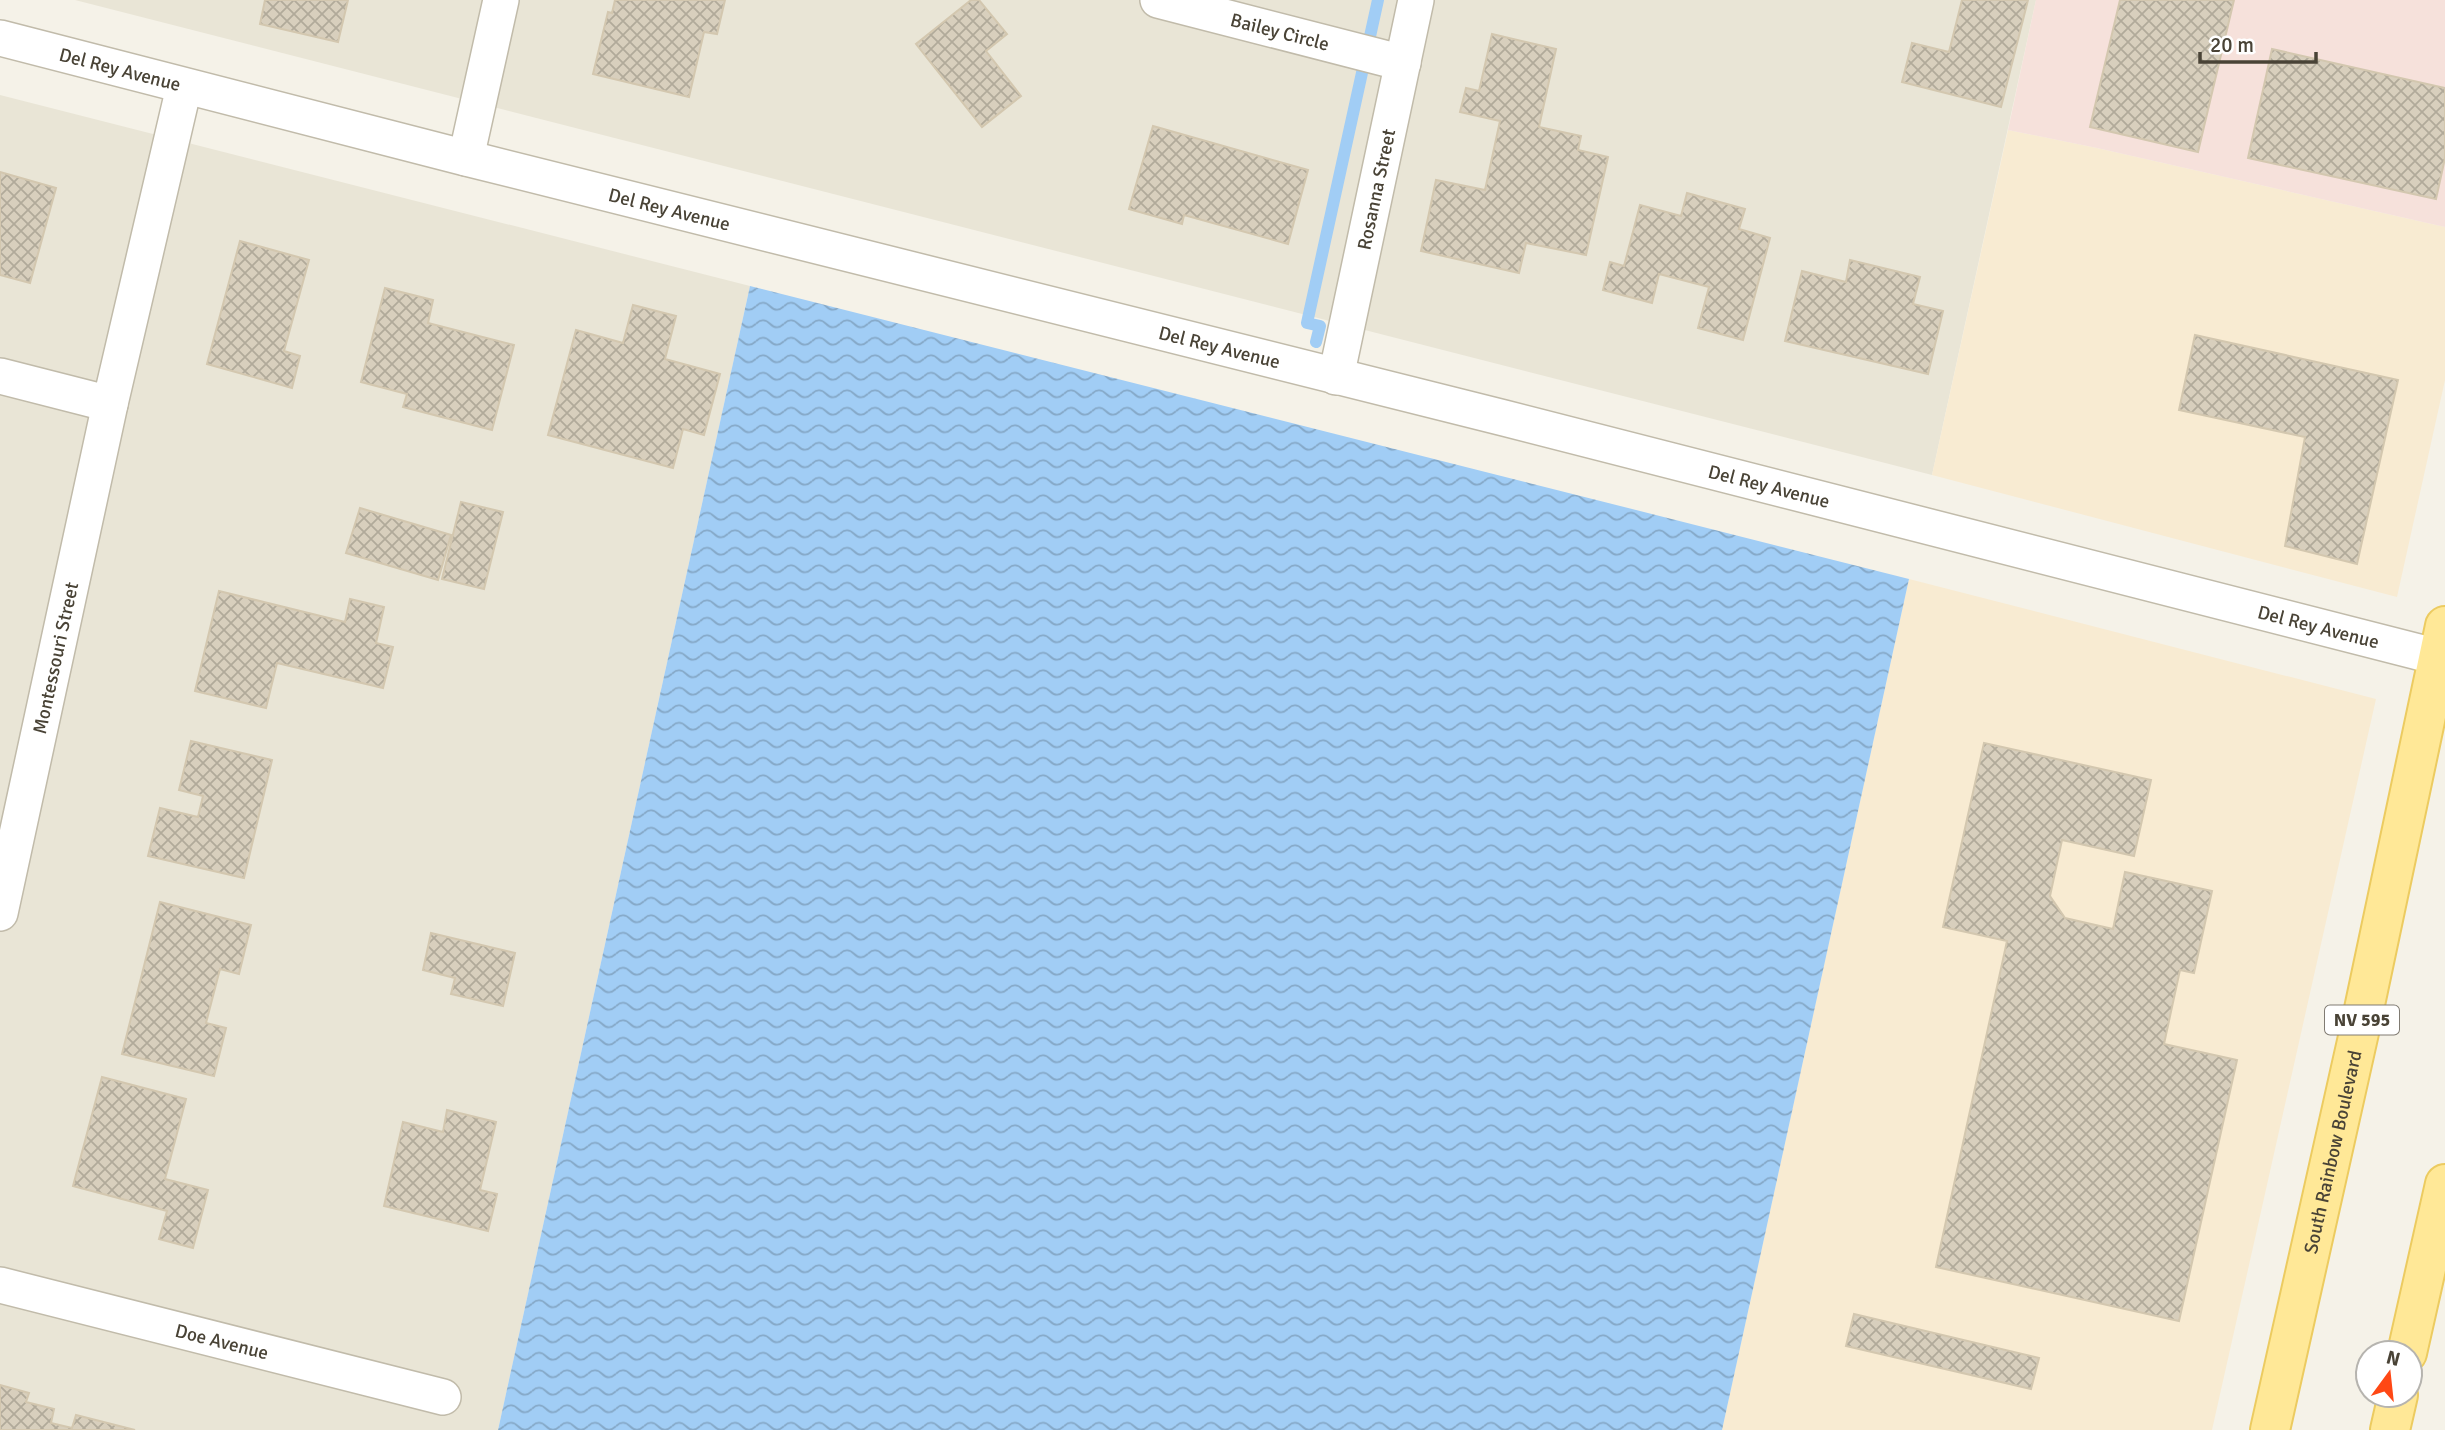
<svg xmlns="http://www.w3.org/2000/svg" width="2445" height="1430" viewBox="0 0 2445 1430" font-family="Signika,sans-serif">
	<defs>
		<pattern id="water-waves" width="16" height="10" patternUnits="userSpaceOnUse" patternTransform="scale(1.75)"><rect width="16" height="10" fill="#a1cdf5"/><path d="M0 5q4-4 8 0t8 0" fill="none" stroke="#85a8c7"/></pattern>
		<pattern id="building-cross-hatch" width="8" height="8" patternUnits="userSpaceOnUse" patternTransform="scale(1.75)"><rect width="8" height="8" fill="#d8cfbd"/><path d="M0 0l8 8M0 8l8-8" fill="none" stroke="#b1aa9a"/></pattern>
	</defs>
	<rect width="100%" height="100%" fill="#f5f2e8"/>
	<path fill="#e9e5d6" d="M75,0H2036L1932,475Z
		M0,95L750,286L498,1430H0Z"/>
	<path fill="#f8ebd2" d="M2008,130L2097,148L2445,227V380L2397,597L1932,475Z
		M1909,579L2376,699L2212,1430H1722Z"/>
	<path fill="#f6e1db" d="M2036,0H2445V227L2097,148L2008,130Z"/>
	<path fill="url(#water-waves)" d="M750,286L1909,579L1722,1430H498Z"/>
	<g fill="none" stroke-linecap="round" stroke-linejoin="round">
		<path stroke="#a1cdf5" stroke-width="12" d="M1316,342L1320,326L1307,323L1378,0"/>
	</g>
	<path fill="url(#building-cross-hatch)" stroke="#d3c7af" stroke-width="2" d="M265,0H348L338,42L260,24Z
		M615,0H725L717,34L704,32L689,97L593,74L608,12L612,13Z
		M971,0H979L1007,34L986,51L1021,96L982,127L916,44Z
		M1962,0H2028L2001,107L1902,82L1912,43L1949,52Z
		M2120,0H2234L2198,152L2090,127Z
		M1492,34L1556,49L1539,127L1581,136L1578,150L1608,157L1586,255L1526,243L1519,273L1421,251L1436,180L1485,190L1500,121L1460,112L1466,88L1479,91Z
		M2272,49L2445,88V158L2436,199L2248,158Z
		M1153,126L1308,170L1288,244L1184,215L1182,224L1129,209Z
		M0,172L56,188L30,283L0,275Z
		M1687,193L1745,209L1739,229L1770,238L1743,340L1698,328L1709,287L1659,274L1652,303L1603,290L1610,262L1624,266L1640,205L1681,216Z
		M240,241L309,260L284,351L300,356L292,388L207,364Z
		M1850,260L1920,277L1913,304L1943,311L1928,374L1785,341L1802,271L1846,282Z
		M385,288L433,300L428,323L514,345L492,430L403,407L407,394L361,382Z
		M633,305L676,316L665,359L720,374L704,435L683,429L673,468L548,435L576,330L623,343Z
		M2195,335L2398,380L2357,564L2285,546L2305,437L2179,410Z
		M461,502L503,512L484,589L442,579Z
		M360,508L451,535L438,580L346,553Z
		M219,591L345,622L350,599L384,607L376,643L393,647L383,688L277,663L266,708L195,691Z
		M191,741L272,760L244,878L148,856L160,808L198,817L203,796L179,790Z
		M1984,743L2151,780L2134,856L2062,840L2050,896L2065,918L2113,929L2125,872L2212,891L2194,973L2180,970L2164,1044L2237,1060L2179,1321L1936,1267L2007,941L1943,927Z
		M160,902L251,925L239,974L220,969L206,1023L226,1028L214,1076L122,1054Z
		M431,933L515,953L503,1006L451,994L455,978L423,970Z
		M102,1077L186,1099L165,1179L208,1190L193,1248L159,1239L167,1211L73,1186Z
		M447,1110L496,1122L480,1190L497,1194L488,1231L384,1206L403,1122L443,1132Z
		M1854,1314L2039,1358L2031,1389L1846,1346Z
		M0,1385L29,1393L26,1402L54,1409L51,1423L72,1428L76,1415L135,1430H0Z"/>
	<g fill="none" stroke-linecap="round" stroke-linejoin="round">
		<g stroke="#c1bbaa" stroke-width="38">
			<g id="minor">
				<path id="s1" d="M1158,0L1403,63"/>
				<path id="s2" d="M0,38L466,158L1504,418L2438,657"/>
				<path d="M466,158L501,0"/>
				<path d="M0,376L110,404"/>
				<path id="s3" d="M1336,377L1416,0"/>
				<path id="s4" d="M0,913L110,404L184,87"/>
				<path id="s5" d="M0,1285L443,1397"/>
			</g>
		</g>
		<g stroke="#eccb60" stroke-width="42">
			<g id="primary">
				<path d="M2407,1353L2445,1184"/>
				<path id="s6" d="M2270,1430L2360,1028L2445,626"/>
				<path d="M2390,1430L2398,1395"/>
			</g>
		</g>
		<use href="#minor" stroke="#fff" stroke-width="35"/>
		<use href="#primary" stroke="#ffe897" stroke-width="38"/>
	</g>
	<g text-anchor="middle" stroke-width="7" stroke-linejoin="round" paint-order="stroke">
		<rect fill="#fff" stroke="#807b72" stroke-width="2" x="2325" y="1005.5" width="74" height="29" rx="5"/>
		<g font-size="18" font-weight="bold" fill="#494336">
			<text x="2362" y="1026">NV 595</text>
		</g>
		<g font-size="19" fill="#494336" stroke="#fff">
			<text dy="7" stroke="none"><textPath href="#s1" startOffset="126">Bailey Circle</textPath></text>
			<text dy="7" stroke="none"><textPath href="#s2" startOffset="124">Del Rey Avenue</textPath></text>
			<text dy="7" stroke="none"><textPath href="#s3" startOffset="192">Rosanna Street</textPath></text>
			<text dy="7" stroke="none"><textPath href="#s2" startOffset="691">Del Rey Avenue</textPath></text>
			<text dy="7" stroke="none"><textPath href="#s2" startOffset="1258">Del Rey Avenue</textPath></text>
			<text dy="7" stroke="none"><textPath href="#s2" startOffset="1825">Del Rey Avenue</textPath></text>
			<text dy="7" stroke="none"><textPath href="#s2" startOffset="2392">Del Rey Avenue</textPath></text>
			<text dy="7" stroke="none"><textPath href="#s4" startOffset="261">Montessouri Street</textPath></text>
			<text dy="7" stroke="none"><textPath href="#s6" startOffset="285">South Rainbow Boulevard</textPath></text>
			<text dy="7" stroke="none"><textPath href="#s5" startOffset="229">Doe Avenue</textPath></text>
		</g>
	</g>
	<g transform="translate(2389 1374) rotate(15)"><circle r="33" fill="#ffffff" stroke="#b6b4af" stroke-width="2"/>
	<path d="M0-5L12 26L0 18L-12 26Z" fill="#ff4815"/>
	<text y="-10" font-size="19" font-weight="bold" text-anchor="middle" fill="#494336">N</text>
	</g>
	<path d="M2200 52v10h116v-10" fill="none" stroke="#494336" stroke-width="3.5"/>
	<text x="2210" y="52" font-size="21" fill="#494336" stroke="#ffffff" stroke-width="5" paint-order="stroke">20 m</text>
</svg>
